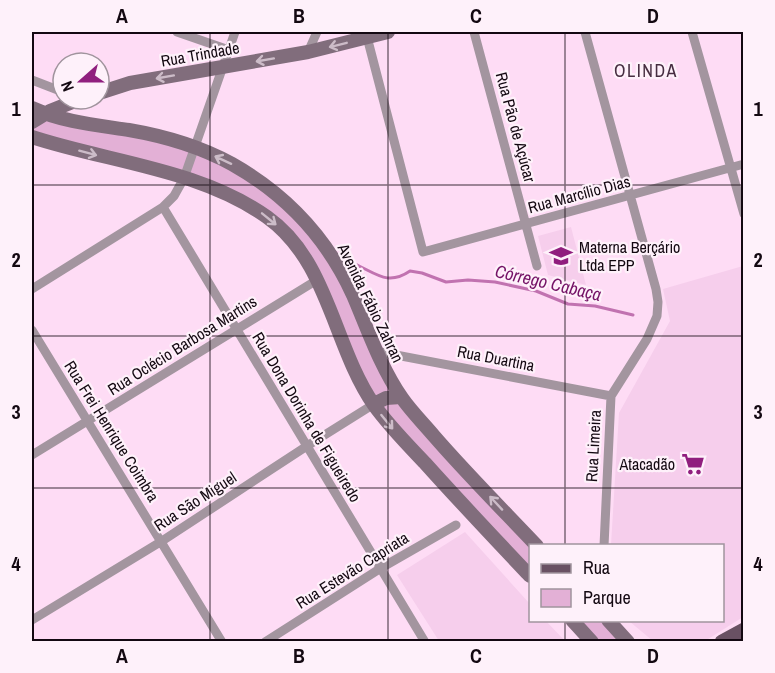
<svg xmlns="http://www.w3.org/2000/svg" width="775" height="673" viewBox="0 0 775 673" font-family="'Archivo Narrow',sans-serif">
	<rect width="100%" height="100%" fill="#fedcf5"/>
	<path fill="#f6ceec" d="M571,227L586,285L548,275L538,236Z
		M743,266V617L705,641H653L629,621L722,620V546L611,545L619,413L670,321L663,289Z
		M465,532L530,604V620L546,621L565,641H439L397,575Z"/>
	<path fill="#e3b0d6" d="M45,117L129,134L191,150L183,174L32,133V125Z
		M196,153L226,165L269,191L330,258L379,368L530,546V569L378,404L298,241L189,175Z
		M579,621H603L623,641H599Z"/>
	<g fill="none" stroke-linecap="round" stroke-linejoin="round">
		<path stroke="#c172b0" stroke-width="3" d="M355,264C377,274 388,286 410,271L422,273L446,282L468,280L495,282L536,291L568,304L595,306L633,315"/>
		<path stroke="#a3959f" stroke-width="9" d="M177,32L229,50
			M474,32L537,266
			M585,32L656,289L658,302L657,316L647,339L611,396L604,546
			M692,32L744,214
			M367,37L423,252L744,164
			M308,52L317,32
			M32,80L63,92
			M163,207L425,642
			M32,289L163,207L174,196L184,178L235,32
			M32,330L222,642
			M375,351L611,396
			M32,455L317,280
			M32,620L162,541L307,446L374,404
			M265,642L381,568L456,525"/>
		<path stroke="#816d7c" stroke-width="14" d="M99,93L130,83L308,52L388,32
			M32,108C63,122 96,125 129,130C164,136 201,147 232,164C287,195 327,238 353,295C368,330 380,366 402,398C411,411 423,423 434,436C467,474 502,509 537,546
			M32,122L50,111L80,99
			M32,137C108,162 200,169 267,217C329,261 333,346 374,405C389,426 407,444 425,463C459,501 495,539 530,576
			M374,404L386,398L401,397
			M572,620L592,642
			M608,620L628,642"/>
		<path stroke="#695163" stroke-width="15" d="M722,642L744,630"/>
	</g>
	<defs><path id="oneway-shaft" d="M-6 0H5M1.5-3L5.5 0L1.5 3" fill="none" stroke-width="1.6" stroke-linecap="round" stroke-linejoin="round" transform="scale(1.5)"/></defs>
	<g stroke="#ccbcc8">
		<use href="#oneway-shaft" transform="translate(338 45) rotate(166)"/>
		<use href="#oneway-shaft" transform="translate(265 60) rotate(170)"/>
		<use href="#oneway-shaft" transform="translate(165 77) rotate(170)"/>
		<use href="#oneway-shaft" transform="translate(88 153) rotate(15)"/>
		<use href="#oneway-shaft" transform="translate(223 160) rotate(-155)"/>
		<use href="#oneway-shaft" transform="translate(269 219) rotate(39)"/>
		<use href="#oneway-shaft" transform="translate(387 422) rotate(51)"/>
		<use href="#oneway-shaft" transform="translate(496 503) rotate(-133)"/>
	</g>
	<path fill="none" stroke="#130811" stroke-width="1.5" stroke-opacity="0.55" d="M210,32V642M388,32V642M565,32V546M32,185H744M32,336H744M32,488H744M565,620V642"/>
	<defs>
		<g id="school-bare" transform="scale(1.8)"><path d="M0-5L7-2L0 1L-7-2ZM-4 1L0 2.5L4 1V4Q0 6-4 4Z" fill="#901e7e" stroke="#fef1fa" stroke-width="2.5" paint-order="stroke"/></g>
		<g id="supermarket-bare" transform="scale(1.8)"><path d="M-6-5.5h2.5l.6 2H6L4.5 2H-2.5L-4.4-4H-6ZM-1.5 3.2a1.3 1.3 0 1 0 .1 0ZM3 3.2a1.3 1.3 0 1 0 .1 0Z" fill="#901e7e" stroke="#fef1fa" stroke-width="2.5" paint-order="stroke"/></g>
	</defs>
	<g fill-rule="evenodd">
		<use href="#school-bare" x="561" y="256"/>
		<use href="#supermarket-bare" x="693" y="464"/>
	</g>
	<g text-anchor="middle" stroke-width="4.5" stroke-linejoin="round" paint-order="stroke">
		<g font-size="16" fill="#130811" stroke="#fef1fa">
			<text transform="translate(200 54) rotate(-10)" y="6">Rua Trindade</text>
			<text transform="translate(516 127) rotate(75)" y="6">Rua Pão de Açúcar</text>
			<text transform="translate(579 194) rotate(-15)" y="6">Rua Marcílio Dias</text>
			<text transform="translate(371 303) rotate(64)" y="6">Avenida Fábio Zahran</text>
			<text transform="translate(182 345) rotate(-32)" y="6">Rua Oclécio Barbosa Martins</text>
			<text transform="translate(496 358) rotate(11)" y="6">Rua Duartina</text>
			<text transform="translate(307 417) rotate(59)" y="6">Rua Dona Dorinha de Figueiredo</text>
			<text transform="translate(112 431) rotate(58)" y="6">Rua Frei Henrique Coimbra</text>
			<text transform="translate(593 446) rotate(-87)" y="6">Rua Limeira</text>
			<text transform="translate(195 501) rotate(-33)" y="6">Rua São Miguel</text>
			<text transform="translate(352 570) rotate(-32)" y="6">Rua Estevão Capriata</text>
		</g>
		<g font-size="16" fill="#130811" stroke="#fef1fa" text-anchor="start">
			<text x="579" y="253">Materna Berçário<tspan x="579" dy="18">Ltda EPP</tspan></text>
			<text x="675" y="470" text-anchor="end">Atacadão</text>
		</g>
		<g font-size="18" letter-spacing="1.5" fill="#472d41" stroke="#fef1fa">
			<text x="646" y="77">OLINDA</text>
		</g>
		<g font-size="18" font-style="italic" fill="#741266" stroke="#fef1fa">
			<text transform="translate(548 283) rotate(13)" y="6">Córrego Cabaça</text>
		</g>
	</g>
	<rect width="775" height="673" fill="none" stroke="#fef1fa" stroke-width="66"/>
	<rect x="529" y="544" width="195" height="78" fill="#fef1fa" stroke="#a0949d" stroke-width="1.5"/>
	<rect x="541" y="564" width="30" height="9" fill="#695163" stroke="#a0949d" stroke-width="1.5"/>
	<text x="583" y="574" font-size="18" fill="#130811">Rua</text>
	<rect x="541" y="589" width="30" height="18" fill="#e3b0d6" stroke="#a0949d" stroke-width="1.5"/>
	<text x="583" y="604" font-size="18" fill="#130811">Parque</text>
	<g transform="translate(81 81) rotate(249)"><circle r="28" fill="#fef1fa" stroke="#a0949d" stroke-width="1.5"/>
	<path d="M0-4.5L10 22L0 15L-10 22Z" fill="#901e7e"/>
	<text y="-9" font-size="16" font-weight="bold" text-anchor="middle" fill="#130811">N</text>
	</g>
	<rect x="33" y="33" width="709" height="607" fill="none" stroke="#130811" stroke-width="2"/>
	<g font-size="20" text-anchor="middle" font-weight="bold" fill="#130811">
		<text x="122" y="23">A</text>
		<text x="299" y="23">B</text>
		<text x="476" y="23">C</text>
		<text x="653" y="23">D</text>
		<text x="16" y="116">1</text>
		<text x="758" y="116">1</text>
		<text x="16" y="267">2</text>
		<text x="758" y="267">2</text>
		<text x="16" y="419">3</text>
		<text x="758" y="419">3</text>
		<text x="16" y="571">4</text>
		<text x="758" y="571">4</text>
		<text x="122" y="663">A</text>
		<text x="299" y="663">B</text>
		<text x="476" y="663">C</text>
		<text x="653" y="663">D</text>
	</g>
</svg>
